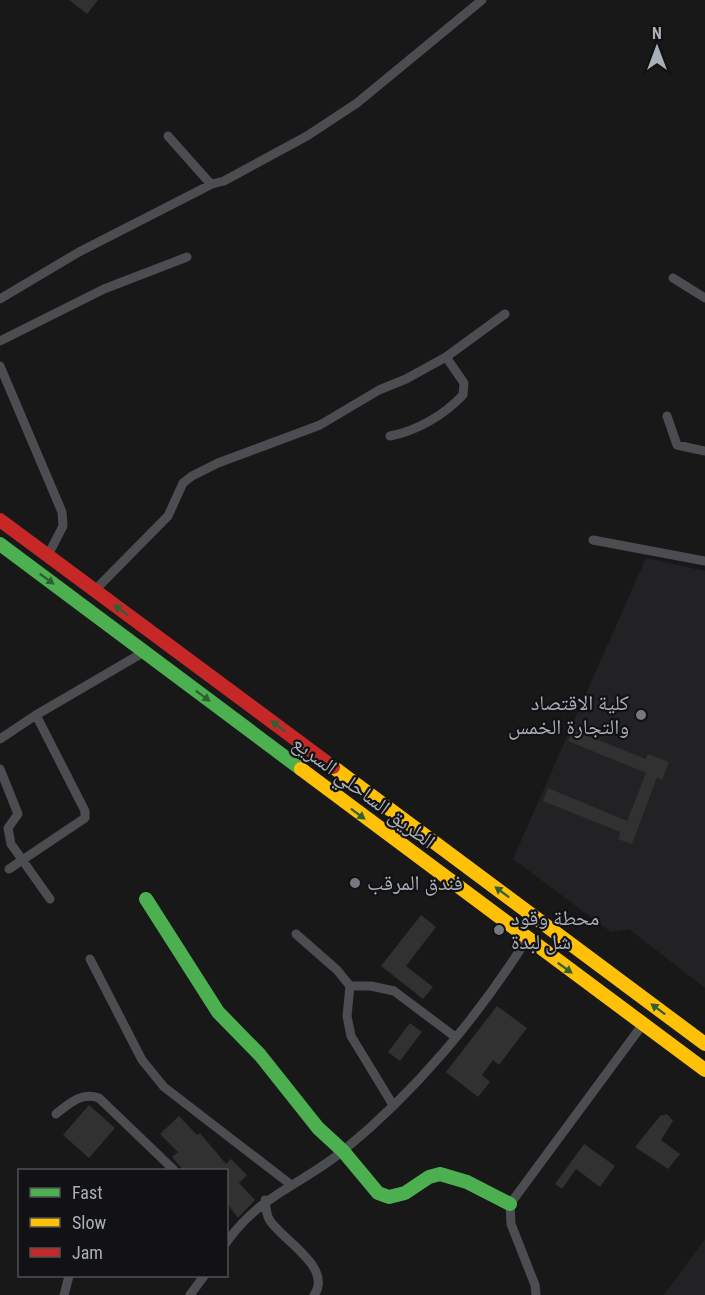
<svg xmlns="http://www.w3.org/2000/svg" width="705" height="1295" viewBox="0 0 705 1295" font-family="'Roboto Condensed','Noto Naskh Arabic',sans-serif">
	<rect width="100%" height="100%" fill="#181818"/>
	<path fill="#222224" d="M646,558L705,571V988L629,929L611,932L513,859Z
		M705,1239V1295H664Z"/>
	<path fill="#313132" d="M69,0H98L87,14Z
		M573,730L646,759L648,754L669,762L662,780L657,777L632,844L618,839L620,832L543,801L548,788L627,821L646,773L568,741Z
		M421,915L436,927L406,966L433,987L423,999L381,966Z
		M497,1006L527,1028L499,1065L493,1060L482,1075L490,1082L478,1097L446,1072Z
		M410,1023L422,1032L400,1061L388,1052Z
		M89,1105L115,1128L89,1158L63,1135Z
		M667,1114L673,1121L661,1140L680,1154L668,1169L635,1147L660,1116Z
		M179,1116L197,1135L200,1133L226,1164L231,1159L247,1175L239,1183L255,1200L238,1218L226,1202V1170H183L172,1157L178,1152L160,1134Z
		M584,1144L615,1166L600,1187L576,1169L562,1189L555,1184Z"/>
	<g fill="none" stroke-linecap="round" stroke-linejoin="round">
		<path stroke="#4c4d50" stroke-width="9" d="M168,136L208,181L212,184L224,181L307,136L357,103L482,0
			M673,278L705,298
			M0,299L79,252L212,184
			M0,341L104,289L187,257
			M0,366L62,512L63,526L48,555
			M667,416L677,445L705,451
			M390,436C417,431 444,415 463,395L464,383L446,357
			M593,540L705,561
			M95,590L168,516L183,483L192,476L218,463L320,425L379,390L406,379L446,357L505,314
			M0,739L36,715L144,652
			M0,769L18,814L8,828L11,844L50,899
			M9,869L85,818V811L36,715
			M296,934L337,970L350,986L347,1016L351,1036L393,1105
			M90,959L142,1060L164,1087L290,1184
			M350,986H371L394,991L454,1036
			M56,1114C70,1103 81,1092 99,1098L174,1170
			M265,1200C266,1207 266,1213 269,1219C280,1239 334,1267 314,1295
			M226,1243C260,1194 302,1185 344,1150C415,1092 478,1017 527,939
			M64,1295L69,1276
			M190,1295L204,1276
			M536,1295L535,1285L511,1224L510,1204L643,1024"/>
		<path stroke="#4caf50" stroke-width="14" d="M0,544L301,769
			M146,899L218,1012L260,1055L318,1128L343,1151L378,1193L389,1197L405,1193L429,1177L440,1174L467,1182L510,1204"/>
		<path stroke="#ffc107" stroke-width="14" d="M333,767L705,1044
			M301,769L705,1070"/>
		<path stroke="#c62828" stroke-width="14" d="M0,520L333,767"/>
	</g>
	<defs><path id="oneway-solid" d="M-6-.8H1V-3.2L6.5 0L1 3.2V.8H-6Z" transform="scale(1.5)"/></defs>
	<g fill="#2f6032">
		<use href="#oneway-solid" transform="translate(47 579) rotate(36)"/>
		<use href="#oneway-solid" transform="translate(121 610) rotate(-143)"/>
		<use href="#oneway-solid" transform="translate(203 696) rotate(37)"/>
		<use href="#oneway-solid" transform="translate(278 726) rotate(-143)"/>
		<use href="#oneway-solid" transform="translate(358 814) rotate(37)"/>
		<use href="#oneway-solid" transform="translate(502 892) rotate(-143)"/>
		<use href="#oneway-solid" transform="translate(565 968) rotate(36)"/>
		<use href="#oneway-solid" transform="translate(658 1009) rotate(-143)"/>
	</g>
	<g fill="#767a80" stroke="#121214" stroke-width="2">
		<circle cx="641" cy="715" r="6"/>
		<circle cx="355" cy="883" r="6"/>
		<circle cx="499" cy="930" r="6"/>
	</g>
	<g text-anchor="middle" stroke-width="4.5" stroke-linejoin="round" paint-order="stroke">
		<g font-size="21" fill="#a9afb8" stroke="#121214" text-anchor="start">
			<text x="629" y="710" text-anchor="end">كلية الاقتصاد<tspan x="629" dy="24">والتجارة الخمس</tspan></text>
			<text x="367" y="890">فندق المرقب</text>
			<text x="511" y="925">محطة وقود<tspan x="511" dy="24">شل لبدة</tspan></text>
		</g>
		<g font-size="21" fill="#a9afb8" stroke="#121214">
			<text transform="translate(364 792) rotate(37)" y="7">الطريق الساحلي السريع</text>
		</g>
	</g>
	<rect x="18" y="1169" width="210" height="108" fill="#121214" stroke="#4e5156" stroke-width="1.5"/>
	<rect x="30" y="1188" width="30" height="9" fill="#4caf50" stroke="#4e5156" stroke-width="1.5"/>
	<text x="72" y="1199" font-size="18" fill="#a9afb8">Fast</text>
	<rect x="30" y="1218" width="30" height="9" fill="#ffc107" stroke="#4e5156" stroke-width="1.5"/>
	<text x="72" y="1229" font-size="18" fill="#a9afb8">Slow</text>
	<rect x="30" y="1248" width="30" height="9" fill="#c62828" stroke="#4e5156" stroke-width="1.5"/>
	<text x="72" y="1259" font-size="18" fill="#a9afb8">Jam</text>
	<g transform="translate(657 48)" stroke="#121214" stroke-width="4.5" paint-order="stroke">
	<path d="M0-4.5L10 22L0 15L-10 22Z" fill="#a9afb8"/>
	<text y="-9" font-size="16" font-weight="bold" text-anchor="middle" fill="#a9afb8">N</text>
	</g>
</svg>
